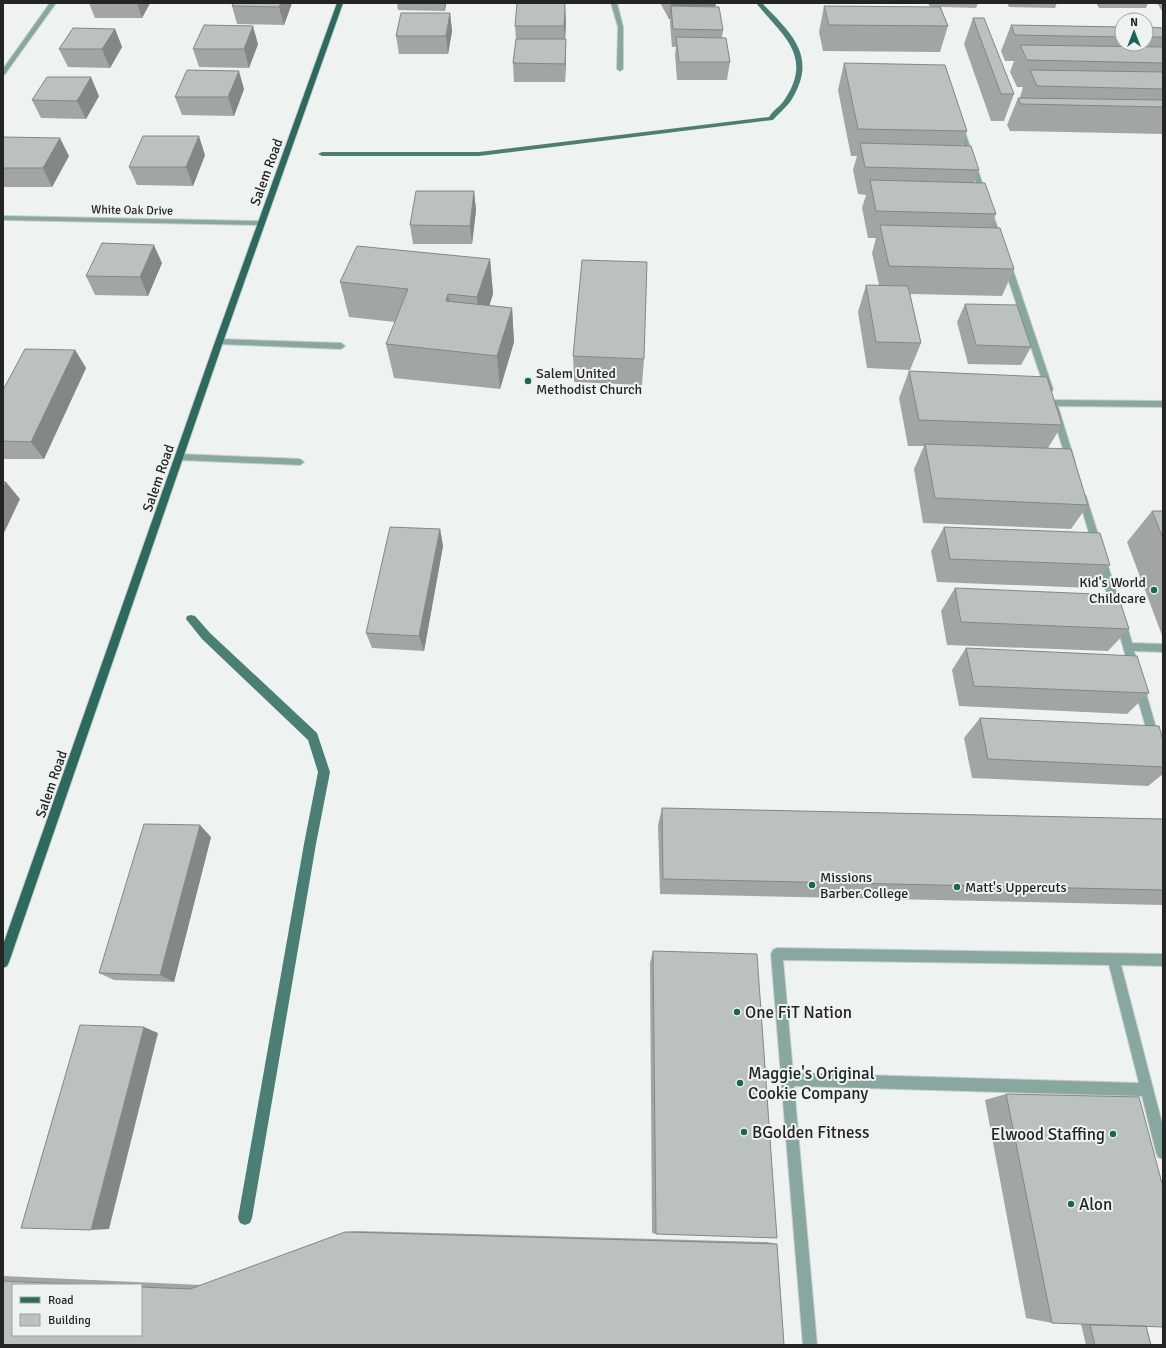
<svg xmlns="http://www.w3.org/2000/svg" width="1166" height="1348" viewBox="0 0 1166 1348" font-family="Signika,sans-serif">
	<rect width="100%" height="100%" fill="#eef3f2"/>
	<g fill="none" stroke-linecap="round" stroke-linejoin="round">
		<path fill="#4b7f76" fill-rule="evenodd" d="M756,3H762C791,33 818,56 792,99C787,107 779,113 773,120L479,156H322L318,154L322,152H479L769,117C773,110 781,106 785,99C814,55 781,34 756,3Z
			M191,615L195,616L210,633L317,733L330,772L316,844L252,1218L250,1223L245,1225L240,1223L238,1218L304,844L318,772L308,740L202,639L186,619L187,616Z"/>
		<g stroke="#c9cecd" stroke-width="2">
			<path id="minor" d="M50,3H56L5,74L3,75V69Z
				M611,3H617L623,27V69L620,71L617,69L618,27Z
				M960,124L963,126L986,194L985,195L980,194L957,126Z
				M988,207L991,209L1002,240L1001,242H998L994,240L985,209Z
				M3,216L261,221L264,223L261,225L3,220Z
				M1004,262H1007L1011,264L1053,389L1052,391H1046L1045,389L1003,264Z
				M219,339L341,343L345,346L341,349L216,344L215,342Z
				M1053,400L1163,401V407L1058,406L1075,462L1071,465L1067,462L1049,403Z
				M179,454L300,459L304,462L300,465L179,460L175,457Z
				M1082,493L1086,496L1121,607L1119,610H1113L1111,607L1078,496Z
				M1121,618L1124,619L1126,622L1132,643L1163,644V652L1134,651L1139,668L1138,671L1134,672L1130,671L1129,668L1116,622L1118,619Z
				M1139,682L1143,683L1144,686L1159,738L1158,741L1154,743L1150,741L1149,738L1134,686L1135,683Z
				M777,948L1163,954V966L1121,965L1163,1127V1159L1158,1157L1156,1152L1142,1096L794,1086L817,1345H803L771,954L773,950ZM783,960L1109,965L1139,1083L793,1073Z"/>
		</g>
		<g stroke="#c9cecd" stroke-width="2">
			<path id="major" d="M337,3H343L223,342L9,962L7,966L3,968V945L215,342Z"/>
		</g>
		<use href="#minor" fill="#89a7a1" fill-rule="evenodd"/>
		<use href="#major" fill="#2d695f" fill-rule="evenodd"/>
	</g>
	<path fill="#a1a6a4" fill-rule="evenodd" d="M89,3H150L142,18H95Z
		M233,3H292L284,25L237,24L232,6Z
		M397,3H446L445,11L398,10Z
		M660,3H716L715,7L723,30L722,38L730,62L727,80H677L675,55L676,47H672L670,24V19H669Z
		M928,3H978L976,8L941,7L948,26L940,52L823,51L819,32L824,6L930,7Z
		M1007,3H1057L1055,8L1009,7Z
		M1096,3H1148L1146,8H1099Z
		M1157,3H1163V11H1162Z
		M450,13L452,31L448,54H399L396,36Z
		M973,18L1014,94L1004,121H991L964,44Z
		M566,21L565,39H566V57L565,82H514L513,63L516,39L515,26Z
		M1011,25L1122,27V44H1146V27L1163,28V134L1010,131L1007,125L1018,98H1020V97L1023,87H1017L1010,72L1014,61H1005L1001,51Z
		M115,29L122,47L110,68L68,67L59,49Z
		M258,44L249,68L199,67L193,49Z
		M844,63L967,131L962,145L979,170L974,183L996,214L990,228L1014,269L1002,296L910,294L921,343L910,370L867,368L858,312L866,285H879L872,253L876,238H868L862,208L866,195L858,194L853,170L857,156H851L838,90Z
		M244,89L234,116L182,115L175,97Z
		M99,96L86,119L41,118L32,100Z
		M3,139L69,156L52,187H3Z
		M205,155L193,186L137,185L129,167Z
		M474,191L476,210L472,244H413L410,225Z
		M490,259L493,294L489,305L512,308L514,342L500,389L394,378L386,344L395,322L349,317L340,282Z
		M162,263L148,296L95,295L86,276Z
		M965,304L1031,347L1021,365L968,364L957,322Z
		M75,350L86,368L44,459H3V390Z
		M573,356L644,359L642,385L574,382Z
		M909,371L1062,425L1048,448L1088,505L1071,529L923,523L914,469L924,446H908L899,398Z
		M1152,511H1163V638L1127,542Z
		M944,527L1110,565L1091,588L937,582L931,551Z
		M440,529L443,546L424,651L372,648L366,633Z
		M955,588L1129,629L1108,651L947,645L941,611Z
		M966,648L1149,693L1127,714L959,706L952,670Z
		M980,718L1163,740V774L1148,786L972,778L964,738Z
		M662,808L1163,819V905L660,894L658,825Z
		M211,837L174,982L114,980L99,973Z
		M653,951L656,1234L652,1233L650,963Z
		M1006,1094L1146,1326L1151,1345H1086L1081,1324L1052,1323L1026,1318L985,1100Z
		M357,1231L767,1242L777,1244L784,1345H3V1276L202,1285L345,1232ZM13,1285H141V1335H13Z"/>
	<path fill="#838786" d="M137,3H150L142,18Z
		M281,3H292L284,25L279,7Z
		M444,3H446L445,11Z
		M565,3L566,21L565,44L564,26Z
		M671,3H716L714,14L671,6L670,19H669Z
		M450,13L452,31L448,54L446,36Z
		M253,26L258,44L249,68L244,49Z
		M115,29L122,47L110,68L102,49Z
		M566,39V57L565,82V64Z
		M239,71L244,89L234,116L228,97Z
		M91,77L99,96L86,119L77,101Z
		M199,136L205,155L193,186L186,167Z
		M60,138L69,156L52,187L43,168Z
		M474,191L476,210L472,244L470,226Z
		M154,245L162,263L148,296L140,277Z
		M490,259L493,294L481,332L477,297Z
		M448,294L453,329L446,301Z
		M512,308L514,342L500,389L497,356Z
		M75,350L86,368L44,459L31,442Z
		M6,482L20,499L3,535V489Z
		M440,529L443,546L424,651L419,636Z
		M200,825L211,837L174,982L160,975Z
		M144,1027L158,1033L109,1229L91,1230Z"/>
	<path fill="#bbc1bf" stroke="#838786" d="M233,3H281L279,7L232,6Z
		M517,3H565L564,26H515Z
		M671,6L719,7L723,30L673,29Z
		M824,6L940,7L948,26L829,25Z
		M401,13H450L446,36H396Z
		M973,18H984L1014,94H1001Z
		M204,25L253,26L244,49H193Z
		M1011,25L1122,27V37L1015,35Z
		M1146,27L1163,28V37H1146Z
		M73,28L115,29L102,49H59Z
		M676,37L726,38L730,62H679Z
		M516,39H566L565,64L513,63Z
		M1020,45L1163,47V63L1027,60Z
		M844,63L945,65L967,131L858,129Z
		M187,70L239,71L228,97H175Z
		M1030,70L1163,72V89L1037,86Z
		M47,77H91L77,101L32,100Z
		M1018,98L1163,100V107L1021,104Z
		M143,136H199L186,167H129Z
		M4,137L60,138L43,168H3V139Z
		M860,143L971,146L979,170L865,167Z
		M870,180L985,183L996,214L876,211Z
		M416,191H474L470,226L410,225Z
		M880,225L1000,228L1014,269L889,266Z
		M102,243L154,245L140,277L86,276Z
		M357,246L490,259L477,297L448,294L446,301L512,308L497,356L386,344L408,289L340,282Z
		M582,260L647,262L644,359L573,356Z
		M866,285L908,286L921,343L876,342Z
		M965,304L1017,305L1031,347L976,345Z
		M25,349L75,350L31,442L3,441V390Z
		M909,371L1047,377L1062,425L919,420Z
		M925,444L1071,449L1088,505L935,498Z
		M3,482H6L3,489Z
		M1152,511H1163V538Z
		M390,527L440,529L419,636L366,633Z
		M944,527L1100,533L1110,565L950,559Z
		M955,588L1118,595L1129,629L961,622Z
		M966,648L1137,656L1149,693L974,686Z
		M980,718L1159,726L1163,740V767L988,759Z
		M662,808L1163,819V890L663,879Z
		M144,824L200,825L160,975L99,973Z
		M653,951L757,954L777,1238L656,1234Z
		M80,1025L144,1027L91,1230L21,1228Z
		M1006,1094L1139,1097L1163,1187V1327L1052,1323Z
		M345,1232L777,1244L784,1345H3V1281L96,1285H13V1335H141V1287L190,1289Z
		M1090,1325L1146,1326L1151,1345H1095Z"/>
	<g fill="#1b645a" stroke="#eef3f2" stroke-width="1.5">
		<circle cx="528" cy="381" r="4"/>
		<circle cx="1154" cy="590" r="4"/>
		<circle cx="812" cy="885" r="4"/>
		<circle cx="957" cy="887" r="4"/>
		<circle cx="737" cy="1012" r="4"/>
		<circle cx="740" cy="1083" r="4"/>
		<circle cx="744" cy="1132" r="4"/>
		<circle cx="1113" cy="1134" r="4"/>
		<circle cx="1071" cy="1204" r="4"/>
	</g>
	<g text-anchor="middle" stroke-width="4" stroke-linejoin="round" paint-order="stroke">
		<g font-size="12" fill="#232525" stroke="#eef3f2">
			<text transform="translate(132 210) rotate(1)" y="4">White Oak Drive</text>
		</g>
		<g font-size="14" fill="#232525" stroke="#eef3f2">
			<text transform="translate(266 172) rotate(-70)" y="5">Salem Road</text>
			<text transform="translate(158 478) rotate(-71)" y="5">Salem Road</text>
			<text transform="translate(51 784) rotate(-71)" y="5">Salem Road</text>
		</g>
		<g font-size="14" fill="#232525" stroke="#eef3f2" text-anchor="start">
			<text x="536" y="378">Salem United<tspan x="536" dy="16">Methodist Church</tspan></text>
			<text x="1146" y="587" text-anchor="end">Kid's World<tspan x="1146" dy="16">Childcare</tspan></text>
			<text x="820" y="882">Missions<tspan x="820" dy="16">Barber College</tspan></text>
			<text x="965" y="892">Matt's Uppercuts</text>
		</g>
		<g font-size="17" fill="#232525" stroke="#eef3f2" text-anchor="start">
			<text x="745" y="1018">One FiT Nation</text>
			<text x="748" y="1079">Maggie's Original<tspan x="748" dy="20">Cookie Company</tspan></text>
			<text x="752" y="1138">BGolden Fitness</text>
			<text x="1105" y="1140" text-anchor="end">Elwood Staffing</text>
			<text x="1079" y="1210">Alon</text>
		</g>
	</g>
	<rect width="1166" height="1348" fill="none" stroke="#232525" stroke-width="8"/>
	<rect x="12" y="1284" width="130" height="52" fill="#eef3f2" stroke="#9da1a0"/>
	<rect x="20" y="1297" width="20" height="6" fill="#2d695f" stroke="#9da1a0"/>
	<text x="48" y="1304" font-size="12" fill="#232525">Road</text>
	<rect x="20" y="1314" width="20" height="12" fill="#bbc1bf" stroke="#9da1a0"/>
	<text x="48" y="1324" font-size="12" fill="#232525">Building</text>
	<g transform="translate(1134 32)"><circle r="19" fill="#eef3f2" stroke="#9da1a0"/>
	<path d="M0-3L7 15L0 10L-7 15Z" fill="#1b645a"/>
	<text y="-6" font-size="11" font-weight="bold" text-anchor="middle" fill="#232525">N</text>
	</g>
</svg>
